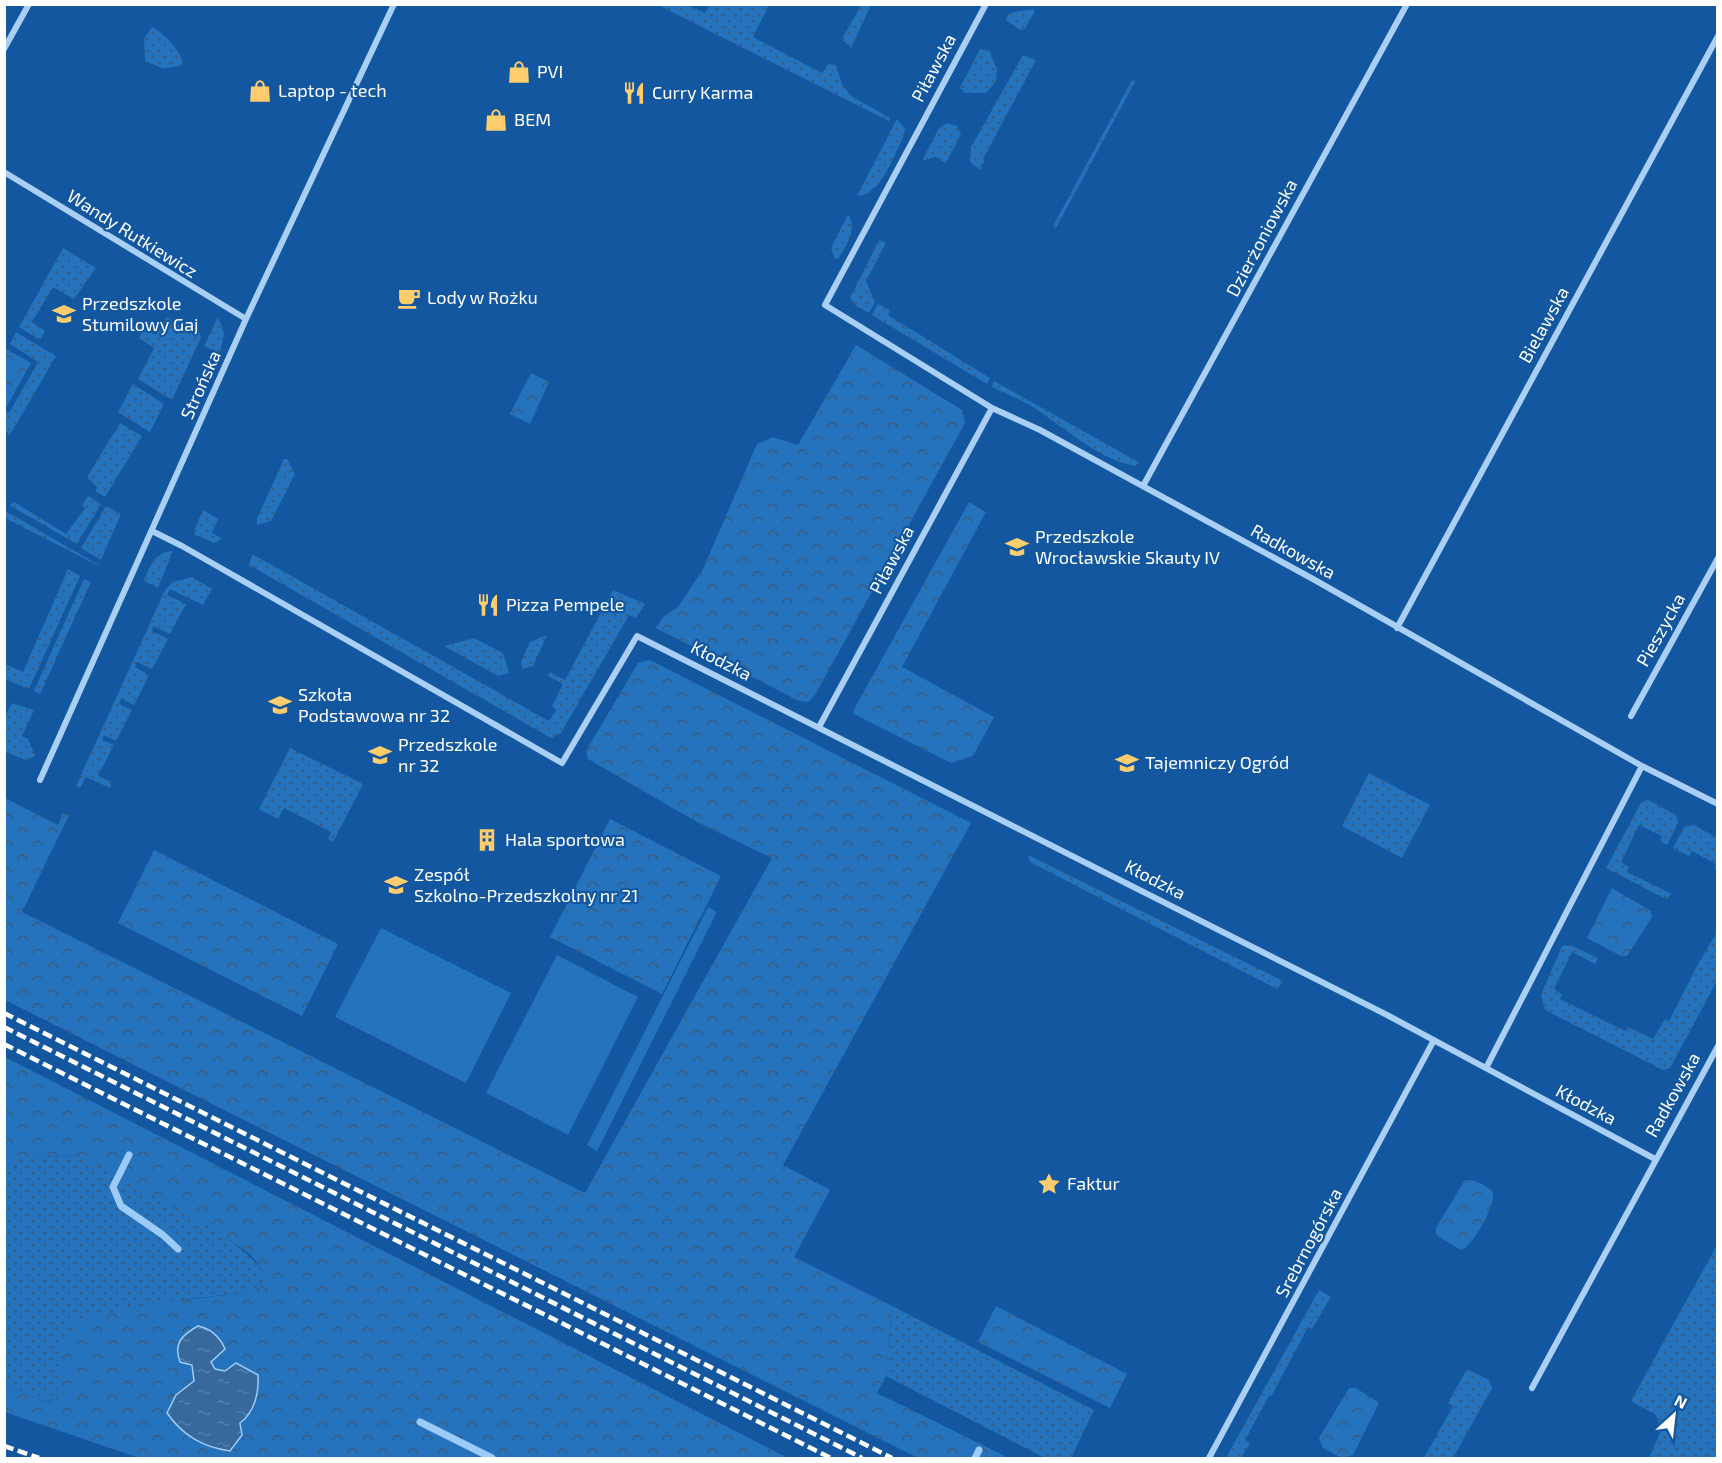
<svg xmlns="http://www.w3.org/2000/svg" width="1722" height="1463" viewBox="0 0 1722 1463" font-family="'Exo 2',sans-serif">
	<defs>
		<pattern id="grass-dots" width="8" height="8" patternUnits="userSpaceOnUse" patternTransform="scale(1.5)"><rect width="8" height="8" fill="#2572bd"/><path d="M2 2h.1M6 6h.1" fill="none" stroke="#3a5d7f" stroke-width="1.8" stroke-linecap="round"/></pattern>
		<pattern id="forest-crowns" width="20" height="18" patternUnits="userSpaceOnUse" patternTransform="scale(1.5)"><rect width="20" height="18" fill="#2572bd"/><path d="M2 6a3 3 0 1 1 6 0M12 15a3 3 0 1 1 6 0" fill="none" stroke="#3a5d7f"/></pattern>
		<pattern id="water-ripples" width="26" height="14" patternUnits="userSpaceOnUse" patternTransform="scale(1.5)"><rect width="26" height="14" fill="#37699c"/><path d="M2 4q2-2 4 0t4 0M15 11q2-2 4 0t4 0" fill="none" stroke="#5580ab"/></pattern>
	</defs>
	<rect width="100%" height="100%" fill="#12579f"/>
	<path fill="url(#grass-dots)" d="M658,5H687L705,13L710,5H769L753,37L822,73L828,64L836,65L842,84L851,96L890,118L889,121Z
		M861,5H871L851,48L842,39Z
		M1033,9L1035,11L1025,29L1020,30L1006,20L1009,13Z
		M152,27C166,35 177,47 183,62L181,65L164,69L145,61L144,39Z
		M980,49L989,50L997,69L996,81L986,93H965L960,88Z
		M1023,55L1036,60L983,159L985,160L980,170L970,162L971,147Z
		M1132,80L1135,82L1056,228L1053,226Z
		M897,119L905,129L903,138C893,156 881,196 857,196Z
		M947,123L957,126L961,134L946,163L936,157L922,161L939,128Z
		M848,214C858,230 846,245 838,259H835L831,248Z
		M879,240L886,243L866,281L875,302L869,313L856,306L850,298Z
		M63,248L96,268L74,299L53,287L32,322L45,331L40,340L19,327Z
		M878,304L890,310L888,315L990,378L987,384L872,315Z
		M167,317L190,332L193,328L199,331L201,337L172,400L138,379L154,348L139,338L144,329L156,335Z
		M218,317L224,333L220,353L204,346Z
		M16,332L56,356L10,435L5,431V411L9,413L38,362L10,344Z
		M994,381L1140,463L1135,466C1101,460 1069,432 1042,413C1027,402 1008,395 992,387Z
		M133,384L164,404L150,432L118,412Z
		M120,423L142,436L105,497L95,491L97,487L87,477Z
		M284,459H287L295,474L271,521L257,525V519Z
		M88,496L101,504L77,544L9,505L14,502L66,534L85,508L82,506Z
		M106,506L121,514L101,560L81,548Z
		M4,510L99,565V566L5,518Z
		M203,510L218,519L212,533L222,538L215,543L195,535L194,531Z
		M173,551L158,588L144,581C150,566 154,552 173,551Z
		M252,554L549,721L556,710L552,706L563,684L548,676L550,672L565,680L613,590L645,604L636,618L629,615L561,733L551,738L249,565Z
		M68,569L80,576L29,689L5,679V664L23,672Z
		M192,577L212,589L203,605L170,589L167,595L186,604L170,634L153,626L152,631L168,639L152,669L137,662L135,667L149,675L134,705L121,699L119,704L132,710L116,741L104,735L102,740L114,745L98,776L111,782V786L110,788L86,777L80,788L76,786L165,590L173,582Z
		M84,579L91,582L40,694L34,691Z
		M547,635L533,666L522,669L521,662L530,642Z
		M474,638L503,653L509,673L498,676L444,646Z
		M12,703L34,710L22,736L28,739L35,756L26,760L5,752V717Z
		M290,748L363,784L333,842L328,839L331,832L284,808L278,819L259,809Z
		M1369,773L1430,805L1402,858L1342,826Z
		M1648,800L1676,815L1678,823L1667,845L1660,841L1662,836L1639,825L1621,862L1629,867L1627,872L1672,894L1666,899L1606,868L1641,803Z
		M1694,825L1717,838V870L1714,868L1716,864L1692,851L1689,856L1673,848L1684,827Z
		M1028,855L1283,981L1277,989L1030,862Z
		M1717,932V981L1670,1068L1663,1070L1545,1010L1541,995L1562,946L1570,945L1598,958L1595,964L1572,952L1554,989L1562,994L1560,999L1625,1031L1628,1027L1653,1039L1665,1019L1669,1021L1697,966Z
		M77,1155C135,1183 226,1224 266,1274L265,1284L249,1292L189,1299L94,1316L57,1397L47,1403L5,1384L4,1165L24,1158Z
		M1717,1245V1458H1649L1661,1430L1656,1415L1631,1401Z
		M1319,1290L1331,1297L1312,1329L1308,1327L1272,1395L1269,1396L1245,1440L1250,1443L1241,1458H1226Z
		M892,1306L1094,1410L1071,1458H1045L886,1376Z
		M1467,1369L1489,1380L1492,1388L1453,1458H1424L1453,1406L1448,1403Z"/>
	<path fill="url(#forest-crowns)" d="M856,345L962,410L965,423L815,695L808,702L799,701L656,628L663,617L678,607L703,569L757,444L773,437L798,445Z
		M7,349L31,363L7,406L4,404V353Z
		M531,373L549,382L530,424L510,414Z
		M969,502L986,512L902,667L994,717L973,756L951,763L852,713Z
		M650,660L971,823L783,1165L830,1190L794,1257L892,1306L886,1376L877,1393L1009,1458H918L5,1000V798L58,825L63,813L69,815L22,912L585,1193L772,858L697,822L588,759L586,751L638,663Z
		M610,819L721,876L662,994L550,937Z
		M154,850L338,944L302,1016L118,923Z
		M1612,888L1651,911L1652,917L1627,956H1621L1587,938Z
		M5,1057L788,1458H139L5,1412L4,1384L48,1403L57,1397L59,1351L64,1337L74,1323L94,1316L147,1305L249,1292L264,1284L266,1274L250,1254L210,1226L77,1155L24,1158L5,1165Z
		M1465,1180C1476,1179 1485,1185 1493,1192C1496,1204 1473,1247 1461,1250L1436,1235V1228Z
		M996,1306L1127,1374L1110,1408L978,1342Z
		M1349,1388H1356L1379,1403L1353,1455L1342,1458L1323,1448L1319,1438Z"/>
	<path fill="#2572bd" d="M708,907L717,912L597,1151L587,1145Z
		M381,928L511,993L466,1083L335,1017Z
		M557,955L638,997L568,1135L486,1093Z"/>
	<path fill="url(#water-ripples)" stroke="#9bcbf8" stroke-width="1.5" d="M198,1326C212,1329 220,1337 225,1349L211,1362L215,1369L225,1371L236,1363L258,1375C259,1392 255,1412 240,1423L242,1435L230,1451C203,1447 183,1436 167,1413L176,1395L194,1381L192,1365L180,1362C173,1343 182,1335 198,1326Z"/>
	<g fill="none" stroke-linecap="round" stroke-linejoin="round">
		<path stroke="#9bcbf8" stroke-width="7" d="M129,1155L113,1187L121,1206L163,1235L178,1249
			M420,1422L492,1458
			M975,1458L979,1450"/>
		<path stroke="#a9cff5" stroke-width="6" d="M986,4L825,305L992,408L1040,430L1313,579L1642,766L1718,804
			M4,49L29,4
			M4,172L246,319
			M1143,486L1407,4
			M152,531L182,546L562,763L637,636L1389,1016L1655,1159
			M1397,628L1718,36
			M1631,716L1718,558
			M819,727L992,408
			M40,780L246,319L394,4
			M1486,1068L1642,766
			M1532,1388L1718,1046
			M1209,1458L1434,1040"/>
		<path stroke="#fff" stroke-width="4.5" stroke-dasharray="10 4.5" stroke-linecap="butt" d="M4,1013L892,1458
			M4,1027L862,1458
			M4,1044L831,1458
			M4,1446L39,1458"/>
	</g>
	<defs>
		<g id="shop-bare" transform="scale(1.8)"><path d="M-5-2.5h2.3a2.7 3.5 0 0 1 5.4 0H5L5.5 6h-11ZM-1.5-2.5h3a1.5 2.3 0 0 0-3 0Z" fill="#ffcd6d" stroke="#12579f" stroke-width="2.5" paint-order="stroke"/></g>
		<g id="restaurant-bare" transform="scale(1.8)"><path d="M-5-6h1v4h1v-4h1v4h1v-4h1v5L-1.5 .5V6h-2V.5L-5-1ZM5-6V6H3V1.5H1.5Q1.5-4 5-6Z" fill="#ffcd6d" stroke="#12579f" stroke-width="2.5" paint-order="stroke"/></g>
		<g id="cafe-bare" transform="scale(1.8)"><path d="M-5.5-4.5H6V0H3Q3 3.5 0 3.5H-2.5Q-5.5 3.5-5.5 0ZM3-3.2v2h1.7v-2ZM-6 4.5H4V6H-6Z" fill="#ffcd6d" stroke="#12579f" stroke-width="2.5" paint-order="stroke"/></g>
		<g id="school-bare" transform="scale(1.8)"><path d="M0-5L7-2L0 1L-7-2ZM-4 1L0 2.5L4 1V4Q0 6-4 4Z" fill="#ffcd6d" stroke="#12579f" stroke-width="2.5" paint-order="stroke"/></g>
		<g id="building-bare" transform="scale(1.8)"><path d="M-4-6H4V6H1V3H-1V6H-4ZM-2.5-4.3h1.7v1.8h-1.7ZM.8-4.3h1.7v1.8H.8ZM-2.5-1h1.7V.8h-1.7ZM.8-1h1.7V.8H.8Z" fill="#ffcd6d" stroke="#12579f" stroke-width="2.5" paint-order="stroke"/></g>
		<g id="sight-bare" transform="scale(1.8)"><path d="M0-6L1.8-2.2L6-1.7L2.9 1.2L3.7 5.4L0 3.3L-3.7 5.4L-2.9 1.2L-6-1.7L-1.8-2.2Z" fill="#ffcd6d" stroke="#12579f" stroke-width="2.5" paint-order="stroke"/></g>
	</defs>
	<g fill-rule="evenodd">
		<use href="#shop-bare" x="519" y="72"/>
		<use href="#shop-bare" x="260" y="91"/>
		<use href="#restaurant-bare" x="634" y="93"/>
		<use href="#shop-bare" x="496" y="120"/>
		<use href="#cafe-bare" x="409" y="298"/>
		<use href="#school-bare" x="64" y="314"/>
		<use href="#school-bare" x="1017" y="547"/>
		<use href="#restaurant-bare" x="488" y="605"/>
		<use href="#school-bare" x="280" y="705"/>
		<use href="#school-bare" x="380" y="755"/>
		<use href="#school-bare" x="1127" y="763"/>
		<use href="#building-bare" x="487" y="840"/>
		<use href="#school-bare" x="396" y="885"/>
		<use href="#sight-bare" x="1049" y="1184"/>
	</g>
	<g text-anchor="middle" stroke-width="4.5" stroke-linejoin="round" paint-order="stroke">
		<g font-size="18" fill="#fff" stroke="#12579f">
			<text transform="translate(934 68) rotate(-62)" y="6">Piławska</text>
			<text transform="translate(132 234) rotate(32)" y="6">Wandy Rutkiewicz</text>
			<text transform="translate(1262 238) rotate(-62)" y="6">Dzierżoniowska</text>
			<text transform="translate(1544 325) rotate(-61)" y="6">Bielawska</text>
			<text transform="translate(201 385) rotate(-66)" y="6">Strońska</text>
			<text transform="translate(1293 552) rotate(29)" y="6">Radkowska</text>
			<text transform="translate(892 560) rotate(-62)" y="6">Piławska</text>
			<text transform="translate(1661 630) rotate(-61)" y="6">Pieszycka</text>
			<text transform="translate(721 661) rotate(27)" y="6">Kłodzka</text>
			<text transform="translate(1155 880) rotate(27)" y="6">Kłodzka</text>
			<text transform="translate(1673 1095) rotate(-61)" y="6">Radkowska</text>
			<text transform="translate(1586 1105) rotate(28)" y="6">Kłodzka</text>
			<text transform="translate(1309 1243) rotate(-62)" y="6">Srebrnogórska</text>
		</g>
		<g font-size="18" fill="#fff" stroke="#12579f" text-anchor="start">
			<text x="537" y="78">PVI</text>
			<text x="278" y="97">Laptop - tech</text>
			<text x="652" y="99">Curry Karma</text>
			<text x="514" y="126">BEM</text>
			<text x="427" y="304">Lody w Rożku</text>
			<text x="82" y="310">Przedszkole<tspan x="82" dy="21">Stumilowy Gaj</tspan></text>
			<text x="1035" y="543">Przedszkole<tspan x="1035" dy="21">Wrocławskie Skauty IV</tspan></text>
			<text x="506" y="611">Pizza Pempele</text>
			<text x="298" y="701">Szkoła<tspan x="298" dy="21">Podstawowa nr 32</tspan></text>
			<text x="398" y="751">Przedszkole<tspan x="398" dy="21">nr 32</tspan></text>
			<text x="1145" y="769">Tajemniczy Ogród</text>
			<text x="505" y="846">Hala sportowa</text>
			<text x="414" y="881">Zespół<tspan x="414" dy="21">Szkolno-Przedszkolny nr 21</tspan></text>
			<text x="1067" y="1190">Faktur</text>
		</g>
	</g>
	<rect width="1722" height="1463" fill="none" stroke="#ffffff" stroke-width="12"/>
	<g transform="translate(1674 1415) rotate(27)" stroke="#12579f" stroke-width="4.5" paint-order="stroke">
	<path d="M0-4.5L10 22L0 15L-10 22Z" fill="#ffffff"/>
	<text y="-9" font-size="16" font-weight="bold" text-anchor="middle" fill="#ffffff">N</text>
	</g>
</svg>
